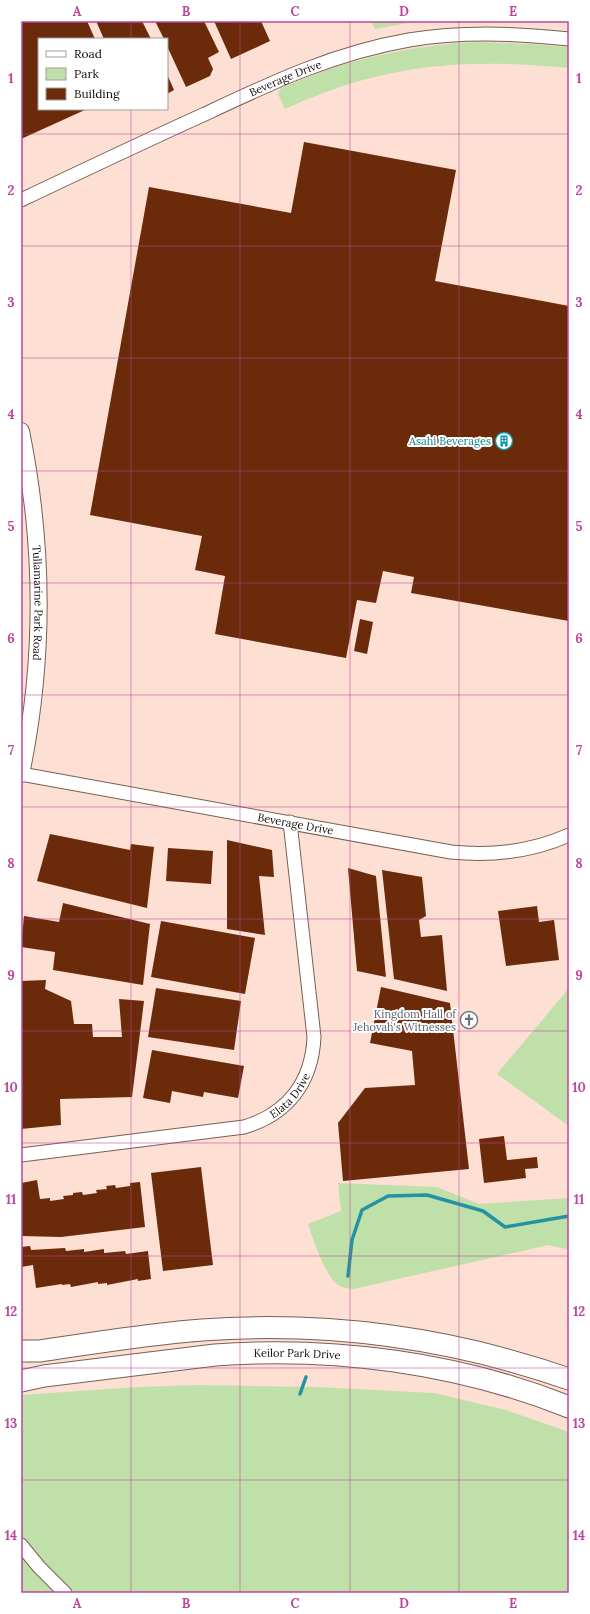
<svg xmlns="http://www.w3.org/2000/svg" width="590" height="1614" viewBox="0 0 590 1614" font-family="Lora,serif">
	<rect width="100%" height="100%" fill="#fddfd3"/>
	<path fill="#bfe1a9" d="M371,21H420L375,29Z
		M475,42L533,44L569,47V68C462,58 383,64 285,109L278,94L280,89C342,60 407,46 475,42Z
		M569,988V1126L497,1074Z
		M338,1183L437,1187L479,1204L569,1198V1250L549,1245L353,1289C348,1288 343,1288 338,1285C325,1276 313,1239 308,1224L341,1211Z
		M198,1385L316,1387L434,1393L506,1410L569,1432V1593H21V1395L138,1387Z"/>
	<g fill="none" stroke-linecap="round" stroke-linejoin="round">
		<path stroke="#2492a2" stroke-width="3.5" d="M348,1276L352,1240L362,1210L388,1196L427,1195L483,1211L505,1227L569,1216
			M300,1394L306,1377"/>
	</g>
	<path fill="#6b2a0a" d="M21,21H87L95,39H39V109H87L21,139Z
		M96,21H142L151,39H104Z
		M155,21H204L219,52L208,58L213,69L210,76L186,87L167,46V39H164Z
		M214,21H261L270,41L231,59Z
		M167,74L174,90L167,94Z
		M304,142L456,170L435,281L569,306V621L411,593L414,577L383,571L376,603L357,600L346,658L215,634L225,576L195,570L202,536L90,515L149,187L291,213Z
		M360,619L373,622L367,654L354,651Z
		M50,834L130,850L131,844L154,847L147,908L37,881Z
		M227,840L272,850L274,877L259,876L265,935L227,929Z
		M168,848L213,851L211,884L166,881Z
		M348,868L376,876L386,977L357,971Z
		M382,870L422,877L426,916L419,920L421,937L442,935L447,991L394,979Z
		M63,903L150,924L143,985L53,970L55,952L21,947L24,916L59,922Z
		M537,906L539,922L554,920L559,960L506,966L498,911Z
		M161,921L255,938L245,994L151,977Z
		M46,980L45,989L71,1001L74,1024H92L93,1037H122L119,999L144,1001L132,1097L60,1099L61,1125L21,1129V981Z
		M381,987L450,1003L469,1169L343,1181L338,1123L365,1088L415,1085L412,1051L370,1043Z
		M156,988L241,1001L234,1050L148,1037Z
		M152,1050L244,1066L238,1098L204,1092L203,1097L172,1091L170,1103L143,1098Z
		M504,1136L507,1160L537,1157L538,1168L525,1169L526,1178L484,1183L479,1139Z
		M201,1167L213,1265L163,1271L151,1173Z
		M37,1180L40,1199L50,1198V1201L64,1199L63,1196L73,1195V1193L82,1192L83,1195L97,1193L96,1190L107,1189L106,1186L115,1185L116,1188L130,1186V1183L140,1182L145,1227L61,1237L21,1236V1183Z
		M30,1246L31,1250L65,1248L66,1251L84,1249V1252L104,1249V1253L125,1251L126,1254L148,1251L151,1279L138,1281V1279L107,1285V1283L98,1284V1282L71,1287L70,1284L62,1285V1284L36,1288L33,1265L21,1267V1247Z"/>
	<g fill="none" stroke-linecap="round" stroke-linejoin="round">
		<g stroke="#795f55" stroke-width="15">
			<g id="minor">
				<path id="s1" d="M21,200C82,171 143,142 205,114C273,82 334,53 409,40C462,31 516,33 569,39"/>
				<path id="s2" d="M21,774L451,852C491,856 531,852 569,835"/>
				<path id="s3" d="M21,1155L244,1127C288,1114 312,1082 314,1037L290,822"/>
				<path d="M21,1545L39,1567L65,1593"/>
			</g>
		</g>
		<g stroke="#795f55" stroke-width="18">
			<g id="tertiary">
				<path id="s4" d="M21,431C44,545 45,660 21,774"/>
			</g>
		</g>
		<g stroke="#795f55" stroke-width="23">
			<g id="primary">
				<path d="M21,1351H40C94,1343 148,1334 202,1330C327,1321 451,1338 569,1379"/>
				<path id="s5" d="M21,1381L44,1376L215,1355C333,1346 459,1363 569,1407"/>
			</g>
		</g>
		<use href="#minor" stroke="#fff" stroke-width="13"/>
		<use href="#tertiary" stroke="#fff" stroke-width="16"/>
		<use href="#primary" stroke="#fff" stroke-width="21"/>
	</g>
	<path fill="none" stroke="#be469b" stroke-width="1" stroke-opacity="0.55" d="M131,21V39M240,21V1593M350,21V1593M459,21V1593M131,109V1593M21,134H569M21,246H569M21,358H569M21,471H569M21,583H569M21,695H569M21,807H569M21,919H569M21,1031H569M21,1143H569M21,1256H569M21,1368H569M21,1480H569"/>
	<defs>
		<g id="building-ring" transform="scale(0.9)"><circle r="9.5" fill="#fff" stroke="#0f9aa8" stroke-width="1.5"/><path d="M-4-6H4V6H1V3H-1V6H-4ZM-2.5-4.3h1.7v1.8h-1.7ZM.8-4.3h1.7v1.8H.8ZM-2.5-1h1.7V.8h-1.7ZM.8-1h1.7V.8H.8Z" fill="#0f9aa8"/></g>
		<g id="church-ring" transform="scale(0.9)"><circle r="9.5" fill="#fff" stroke="#6b7280" stroke-width="1.5"/><path d="M-1.2-6h2.4v3.5h3.3v2.4h-3.3V6h-2.4V-.1h-3.3v-2.4h3.3Z" fill="#6b7280"/></g>
	</defs>
	<g fill-rule="evenodd">
		<use href="#building-ring" x="504" y="441"/>
		<use href="#church-ring" x="469" y="1020"/>
	</g>
	<g text-anchor="middle" stroke-width="4" stroke-linejoin="round" paint-order="stroke">
		<g font-size="11" fill="#120906" stroke="#fff">
			<text dy="4" stroke="none"><textPath href="#s1" startOffset="291">Beverage Drive</textPath></text>
			<text dy="4" stroke="none"><textPath href="#s4" startOffset="173">Tullamarine Park Road</textPath></text>
			<text dy="4" stroke="none"><textPath href="#s2" startOffset="279">Beverage Drive</textPath></text>
			<text dy="4" stroke="none"><textPath href="#s3" startOffset="282">Elata Drive</textPath></text>
			<text dy="4" stroke="none"><textPath href="#s5" startOffset="278">Keilor Park Drive</textPath></text>
		</g>
		<g font-size="11" fill="#0d838f" stroke="#fff" text-anchor="end">
			<text x="491" y="445">Asahi Beverages</text>
		</g>
		<g font-size="11" fill="#5b616d" stroke="#fff" text-anchor="end">
			<text x="456" y="1018">Kingdom Hall of<tspan x="456" dy="13">Jehovah's Witnesses</tspan></text>
		</g>
	</g>
	<rect width="590" height="1614" fill="none" stroke="#ffffff" stroke-width="44"/>
	<rect x="38" y="38" width="130" height="72" fill="#ffffff" stroke="#a09d9b"/>
	<rect x="46" y="51" width="20" height="6" fill="#ffffff" stroke="#a09d9b"/>
	<text x="74" y="58" font-size="12" fill="#120906">Road</text>
	<rect x="46" y="68" width="20" height="12" fill="#bfe1a9" stroke="#a09d9b"/>
	<text x="74" y="78" font-size="12" fill="#120906">Park</text>
	<rect x="46" y="88" width="20" height="12" fill="#6b2a0a" stroke="#a09d9b"/>
	<text x="74" y="98" font-size="12" fill="#120906">Building</text>
	<rect x="22" y="22" width="546" height="1570" fill="none" stroke="#be469b" stroke-width="1.5"/>
	<g font-size="13" text-anchor="middle" font-weight="bold" fill="#be469b">
		<text x="77" y="16">A</text>
		<text x="186" y="16">B</text>
		<text x="295" y="16">C</text>
		<text x="404" y="16">D</text>
		<text x="513" y="16">E</text>
		<text x="11" y="83">1</text>
		<text x="579" y="83">1</text>
		<text x="11" y="195">2</text>
		<text x="579" y="195">2</text>
		<text x="11" y="307">3</text>
		<text x="579" y="307">3</text>
		<text x="11" y="419">4</text>
		<text x="579" y="419">4</text>
		<text x="11" y="531">5</text>
		<text x="579" y="531">5</text>
		<text x="11" y="643">6</text>
		<text x="579" y="643">6</text>
		<text x="11" y="755">7</text>
		<text x="579" y="755">7</text>
		<text x="11" y="868">8</text>
		<text x="579" y="868">8</text>
		<text x="11" y="980">9</text>
		<text x="579" y="980">9</text>
		<text x="11" y="1092">10</text>
		<text x="579" y="1092">10</text>
		<text x="11" y="1204">11</text>
		<text x="579" y="1204">11</text>
		<text x="11" y="1316">12</text>
		<text x="579" y="1316">12</text>
		<text x="11" y="1428">13</text>
		<text x="579" y="1428">13</text>
		<text x="11" y="1540">14</text>
		<text x="579" y="1540">14</text>
		<text x="77" y="1608">A</text>
		<text x="186" y="1608">B</text>
		<text x="295" y="1608">C</text>
		<text x="404" y="1608">D</text>
		<text x="513" y="1608">E</text>
	</g>
</svg>
